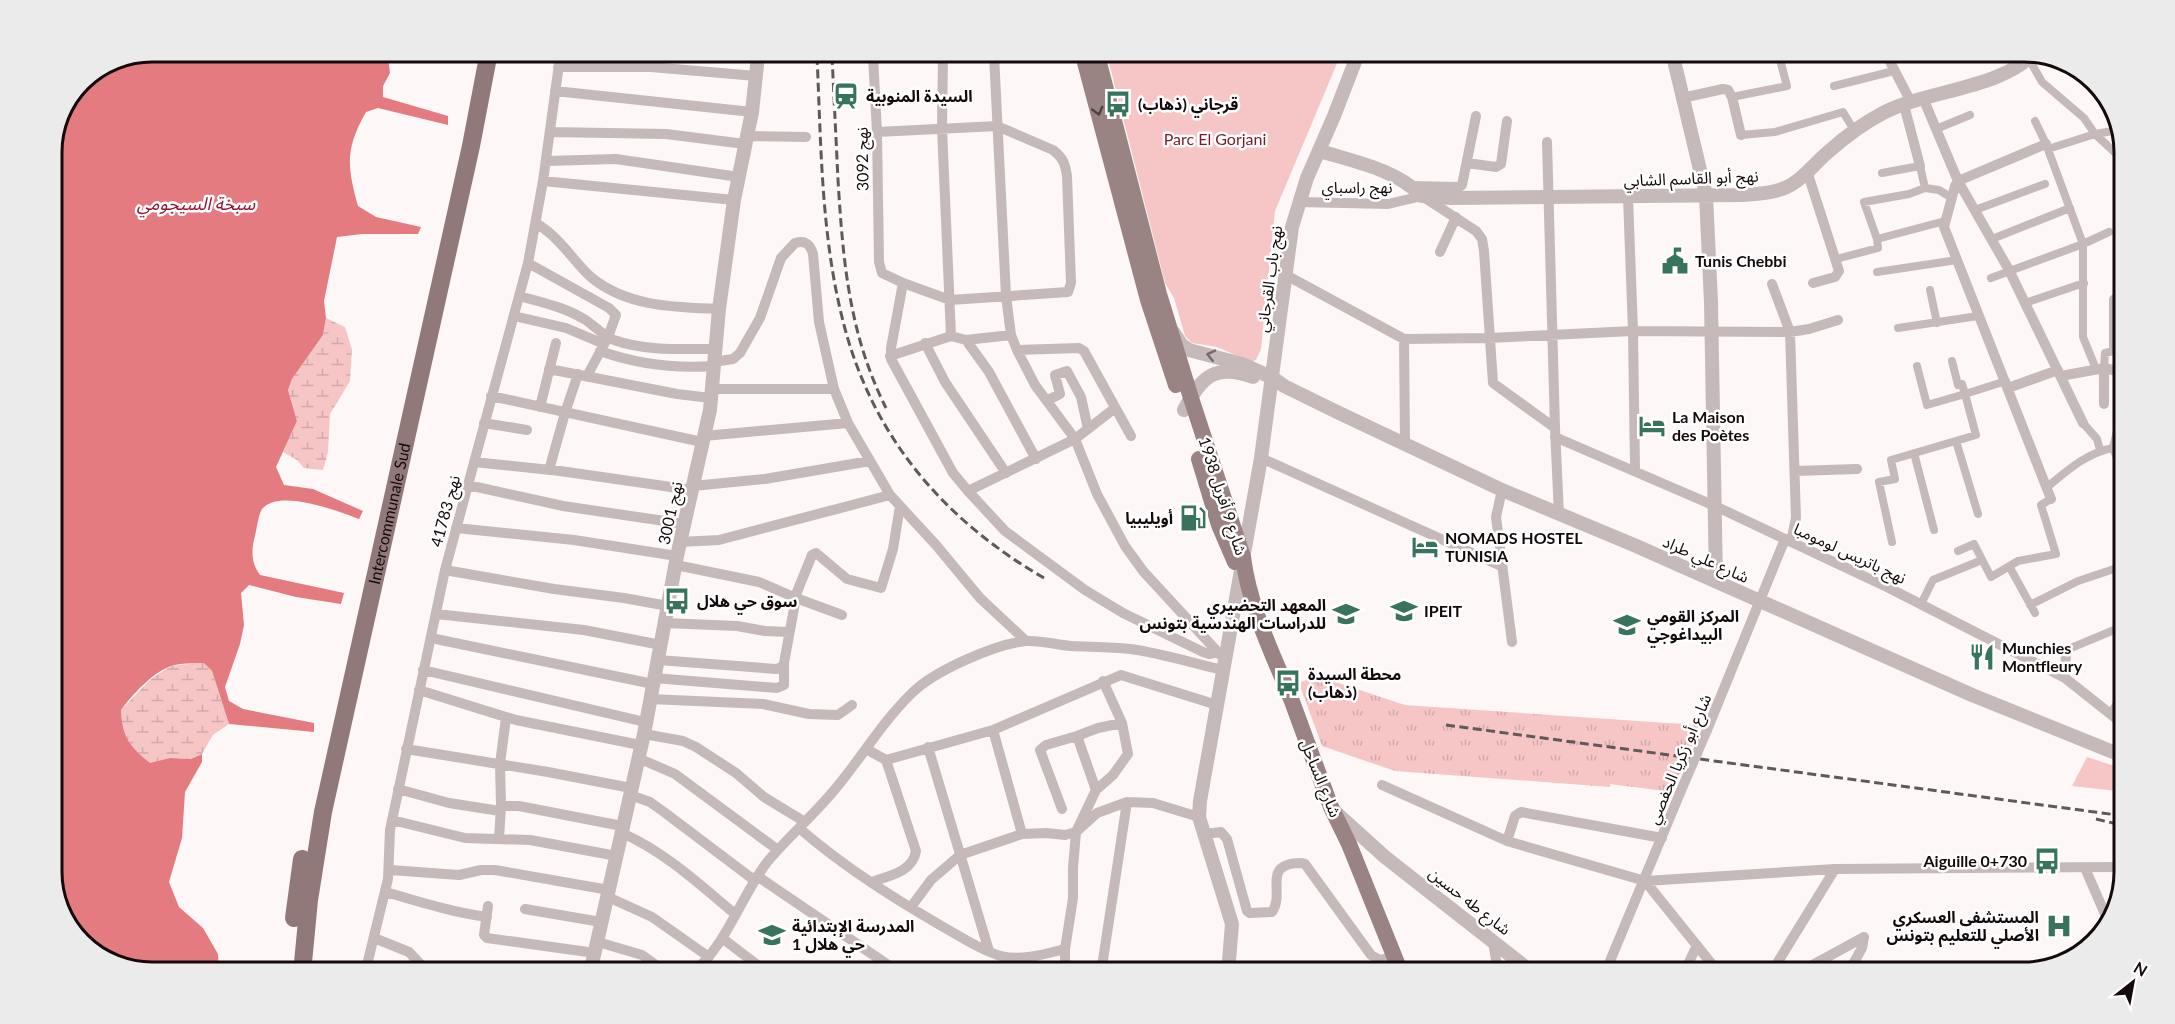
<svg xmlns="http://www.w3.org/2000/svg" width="2175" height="1024" viewBox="0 0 2175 1024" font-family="Lato,'Noto Sans Arabic',sans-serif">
	<defs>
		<pattern id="grass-tufts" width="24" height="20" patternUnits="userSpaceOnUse" patternTransform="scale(1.5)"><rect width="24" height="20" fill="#f6c6c7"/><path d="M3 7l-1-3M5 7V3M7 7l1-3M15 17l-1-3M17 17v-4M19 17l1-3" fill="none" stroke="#d2a9aa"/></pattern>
		<pattern id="wetland-marsh" width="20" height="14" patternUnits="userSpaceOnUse" patternTransform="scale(1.5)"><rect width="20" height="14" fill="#f6c6c7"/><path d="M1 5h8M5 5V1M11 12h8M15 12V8" fill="none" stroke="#d2a9aa"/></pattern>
	</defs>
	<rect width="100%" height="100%" fill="#fef7f7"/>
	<path fill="url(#grass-tufts)" d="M1317,676L1405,705L1697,725L1699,729L1672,792L1610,784V787L1395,771L1322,746L1299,683Z"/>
	<path fill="url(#wetland-marsh)" d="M326,318L345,327L352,350L350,381L330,414L328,452L323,470L304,468L297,460L283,452L297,421L288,390L292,379L323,335Z
		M204,662L212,671L229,724L213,735L202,754L191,759L170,758L150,764C130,747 122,737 121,710L151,679L171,666Z"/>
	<path fill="#f6c6c7" d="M1341,54L1275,211L1261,349L1256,360L1251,362L1217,347L1192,343L1185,336L1174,298L1165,283L1107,55Z
		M2087,757L2118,767L2117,791L2072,786Z"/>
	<path fill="#e47b80" d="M388,57L390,73L383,86V97L448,116V125L378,108L366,112C345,149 347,166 358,206L376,217L421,227L418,234H362L337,237L324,301L326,318L323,335L292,379L288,390L297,421L276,467L284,485L313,489L363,511L359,519C338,511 279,488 262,509C258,516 257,528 255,536C251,550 251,563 260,575L344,593L341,604L296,597L249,585L241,593L244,625L240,644L225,687L229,701L243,709L314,723V732L229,724L212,671L204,663C194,663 181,663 171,666C152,673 133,694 121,710C122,737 130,747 150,763L170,758L191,759L202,754V762L185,792L182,838L169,882L179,907L203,928L218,954L219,973H152L113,965L72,933L51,879V145L81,80L113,59Z"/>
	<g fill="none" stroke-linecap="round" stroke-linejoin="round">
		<path stroke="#c6b9b9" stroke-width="8" d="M2044,55L2072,67
			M2029,59L2042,82L2084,118L2095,134L2124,161
			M1834,86L1894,71
			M1732,97L1787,86L1778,52
			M2035,121L2046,144L2083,244V337L2096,369
			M1936,129L1970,115
			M1741,135L1775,132L1843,112L1854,130
			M2048,149L2095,134L2119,130
			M1925,188L1939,190L1952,198
			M1975,210L2045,184
			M1877,239L1945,221
			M1992,239L2070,208
			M1836,259L1878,248L1877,239L1864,202L1909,194L1925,188L1920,166L1882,173
			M1877,272L1957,260
			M1991,278L2083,244L2109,232
			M1930,290L1937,323
			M2025,303L2084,283
			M1898,328L1978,316
			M1917,366L1927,405L1965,394L1962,384L1958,385L1952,361
			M2104,368L2105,353L2113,351V299L2122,293
			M2083,423L2097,439L2100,450
			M1956,441L1978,514
			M1914,453L1934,530
			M2121,468L2113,448L2119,422H2121
			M2046,488C2067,471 2086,453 2113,448
			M1892,542L1879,482L1895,479L1891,460L1976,435L1965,394L2006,381
			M1958,551L1974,544L1991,577L2018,561L2056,554L2041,505L2051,499
			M2009,566L2035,613
			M1921,604L1933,580L1982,560
			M2030,605L2078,581L2120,567
			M2066,650L2119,628
			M2110,714L2118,702"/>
		<path stroke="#c6b9b9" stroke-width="10" d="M1885,52L1911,102
			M943,55L942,128L951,336
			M994,55L1006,296L1011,335L1017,350L1035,385L1075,439L1097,494L1125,546L1143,571L1225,660
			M873,56L877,132L879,262L882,273L903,283L950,300L1068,292L1071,283L1067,176C1065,163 1063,158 1053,150L997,126L877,132
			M558,67H651L756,76
			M555,91L752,112
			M1682,98L1723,89L1728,90L1732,97L1741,135
			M1923,98L1958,181L2009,270L2083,423
			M1904,105L1920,166
			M550,132L666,134L745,144
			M747,136L806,137
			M1547,142L1555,428L1559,515
			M2046,144L1958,181L1955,186L1944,227L2051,499
			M546,161L616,159L739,177
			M1467,163L1496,167L1501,164L1507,121
			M1807,171L1839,271L1835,277L1813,283
			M543,181L734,200
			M1412,186L1459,187L1462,185L1476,116
			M1628,197L1633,331L1635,470
			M1299,202L1388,204L1422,196L1476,231L1482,239L1484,251L1493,383L1555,428
			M536,223C542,227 549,232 554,237C568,250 578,266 592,278C628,307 675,307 719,309
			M1440,252L1456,217
			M528,263L609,308L616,315L608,337L587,376
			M1284,274L1404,339L1489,338L1633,331L1790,332L1809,329L1838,320
			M903,283L891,348V359L953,473L968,491L1005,531L1085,590L1123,613L1203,652L1209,654L1218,652
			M1772,284L1790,332L1796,518L1791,542
			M519,296C541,302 564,307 584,319C594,325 603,336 614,340C644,351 682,349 714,349
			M514,316L566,328L604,344
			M1404,339L1405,444
			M966,340L989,372L1036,459
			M925,343L945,382L1006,473
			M1017,350L1079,348L1084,351L1131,436
			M600,351C637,364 674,369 713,366
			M890,356L951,336L966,340L1011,335
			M713,362L733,359L740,353L760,318L781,258L795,243C805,240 810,244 813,254L819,322L834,389L848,423L890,495L936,545L980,598L1026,641
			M2104,368V404
			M549,369L677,394L711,398
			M2061,376L2104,368L2122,372
			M2008,388L2058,370
			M712,389H834
			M491,396L702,442
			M1048,400L1060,394L1055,375L1067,371L1081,397L1088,429
			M540,407L556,343
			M484,423L527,430
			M704,436L848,423
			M1555,437L1715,506L1887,587L2065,678L2118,720
			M1261,458L1501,566
			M474,462L560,471L692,490
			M549,470L565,413L578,374
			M1795,471L1857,469
			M468,485L563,506L685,524
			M693,486L765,479L870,461
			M1502,490L1496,517L1512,642
			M968,491L1075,439L1115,408
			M456,528L574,540L677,556
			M680,542L719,540L890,495
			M676,565L759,582L796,598L842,615
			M445,570L554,589L624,598L668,606
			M436,614L584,630L661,645
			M665,623L737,626L765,631L789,632
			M431,638L653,684
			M658,660L776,669L782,667L784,663L797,592L812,555L816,553L847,579L881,588L893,549L900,506
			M423,670L645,722
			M654,678L777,688L784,685V663
			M2065,678L2066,650
			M419,690L516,720L640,745
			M650,699L763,704L809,714L838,715L852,705
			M993,730L1022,834
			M1707,730L1785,539
			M644,734L683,741L696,747L736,773L764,797L805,822
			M928,747L989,951
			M406,749L548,772L631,788
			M866,749L886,760L916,851C913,872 888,876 871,882
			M638,758L675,774L778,850
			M886,760L993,730L1121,675L1217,705
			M1382,785L1507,841L1645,881L1835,869L2117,867
			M398,789L449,803L500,811
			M1096,790L1077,736L1098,728L1122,723
			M630,795L650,802L664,812L754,880
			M501,806L500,764L506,718
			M1062,809L1040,750L1046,745L1077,736
			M392,820L465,838L530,840L617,856
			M799,828C845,868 898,901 952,932C966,940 985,952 1001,956C1022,961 1045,954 1065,949
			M622,833C665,852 699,884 735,914
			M1205,834L1221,832L1227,839L1247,911L1250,913L1272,912C1286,892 1260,863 1302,863L1305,864L1371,955L1380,960L1396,956
			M499,839L501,806H519L622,826
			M1507,841L1515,816L1521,812L1662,838
			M2085,868L2108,921
			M390,870L459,875L481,870H495L609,890
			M757,876L900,973
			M1645,881L1719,973
			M386,892C420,902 452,912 487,917
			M608,897L652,917L709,957
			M488,906L484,935L487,938L595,953
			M911,907L931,880L960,855L1022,834L1046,833L1065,835L1076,832L1097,813L1127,802L1153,803L1199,817
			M525,909L601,922
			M374,938L409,952L422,966L497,973
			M722,938L768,973
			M1493,941L1498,973
			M598,942L642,955L667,973
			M365,973L388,879L390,830L445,570L528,263L543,181L560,57
			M692,973C728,944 740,897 768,861C789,836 815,814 836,788C862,757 883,721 912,693C934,671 995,644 1026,641C1042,640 1056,645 1071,646C1091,647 1111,647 1130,649C1161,653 1192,663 1223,670
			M1065,973V949L1073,898V868L1076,832L1096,790L1113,775L1128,754L1122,723L1103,681
			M1101,973L1127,802
			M1605,973L1680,793
			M1684,973L1697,945
			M1771,973L1835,869
			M1798,973L1864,937
			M1848,973L1862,948L1864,937"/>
		<path stroke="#c6b9b9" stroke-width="14" d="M1672,52L1706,195L1711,302L1716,581
			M1320,151C1355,162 1395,169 1422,196L1451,198L1742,195C1755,194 1769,194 1782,189C1800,183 1813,165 1828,152C1845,137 1862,124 1883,113C1927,90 2001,89 2034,53
			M1173,332L1181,344L1189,350L1242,364L1273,378L1284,386L1337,412L1502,490L1634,545L1972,695L2118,754
			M1184,410C1201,377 1215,363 1253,377
			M1334,811L1385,857L1533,973
			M590,973L644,734L677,556L710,410L719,309L734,200L752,112L758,56
			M1228,973L1232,924L1199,817L1200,801L1261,458L1292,227L1307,178L1334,116L1358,54"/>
		<path stroke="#9a8383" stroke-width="16" d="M1083,55L1148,300L1176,385
			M1097,55L1159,294L1191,398L1243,557C1249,605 1271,651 1290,696
			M1199,459L1219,525L1235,562
			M1308,745L1331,807L1349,844L1401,973"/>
		<g stroke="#927979" stroke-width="18">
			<path d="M294,918L302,859"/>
			<path id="s1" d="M302,973L309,900L323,812L471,146L488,57"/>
		</g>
		<path stroke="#615859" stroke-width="3" stroke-dasharray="9 4.5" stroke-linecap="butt" d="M817,56C821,142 821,233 842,317C870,434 942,519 1044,578
			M832,56C834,97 836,139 838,180C843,261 849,334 886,408
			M1446,725L2117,815
			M2096,819L2117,824"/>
		<path stroke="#c6b9b9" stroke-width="10" d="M1680,793L1707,730"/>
		<path stroke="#9a8383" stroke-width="16" d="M1290,696L1308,745"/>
	</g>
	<defs><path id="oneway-chevron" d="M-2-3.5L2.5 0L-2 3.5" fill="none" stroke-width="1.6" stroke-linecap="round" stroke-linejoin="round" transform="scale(1.5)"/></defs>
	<use stroke="#504041" href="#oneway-chevron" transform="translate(1098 111) rotate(75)"/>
	<use stroke="#766a6b" href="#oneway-chevron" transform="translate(1211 355) rotate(-167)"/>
	<defs>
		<g id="station-bare" transform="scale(2.07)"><path d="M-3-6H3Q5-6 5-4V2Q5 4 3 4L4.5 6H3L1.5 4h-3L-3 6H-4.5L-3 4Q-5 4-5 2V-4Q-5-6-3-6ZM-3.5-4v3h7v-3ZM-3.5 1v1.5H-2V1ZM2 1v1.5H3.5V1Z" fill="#37735d" stroke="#fff" stroke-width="2.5" paint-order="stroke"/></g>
		<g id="bus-bare" transform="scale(2.07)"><path d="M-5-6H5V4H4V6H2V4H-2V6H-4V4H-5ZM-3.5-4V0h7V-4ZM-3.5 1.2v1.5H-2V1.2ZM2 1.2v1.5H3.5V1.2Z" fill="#37735d" stroke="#fff" stroke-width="2.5" paint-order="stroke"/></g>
		<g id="civic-bare" transform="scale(2.07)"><path d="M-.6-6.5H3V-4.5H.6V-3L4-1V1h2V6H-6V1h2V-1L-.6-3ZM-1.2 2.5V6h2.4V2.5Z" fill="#37735d" stroke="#fff" stroke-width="2.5" paint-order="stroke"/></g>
		<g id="hotel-bare" transform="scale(2.07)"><path d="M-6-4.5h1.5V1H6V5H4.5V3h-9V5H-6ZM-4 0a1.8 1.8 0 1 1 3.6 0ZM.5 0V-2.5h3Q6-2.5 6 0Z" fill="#37735d" stroke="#fff" stroke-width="2.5" paint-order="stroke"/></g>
		<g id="fuel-bare" transform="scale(2.07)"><path d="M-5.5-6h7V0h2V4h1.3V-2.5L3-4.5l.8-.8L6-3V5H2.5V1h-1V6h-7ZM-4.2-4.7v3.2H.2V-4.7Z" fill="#37735d" stroke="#fff" stroke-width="2.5" paint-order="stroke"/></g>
		<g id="university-bare" transform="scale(2.07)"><path d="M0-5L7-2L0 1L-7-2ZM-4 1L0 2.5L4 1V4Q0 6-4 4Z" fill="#37735d" stroke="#fff" stroke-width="2.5" paint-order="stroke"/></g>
		<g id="restaurant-bare" transform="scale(2.07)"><path d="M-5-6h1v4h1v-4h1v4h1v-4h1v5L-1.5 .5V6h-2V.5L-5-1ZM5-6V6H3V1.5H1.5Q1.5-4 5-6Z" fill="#37735d" stroke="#fff" stroke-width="2.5" paint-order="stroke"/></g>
		<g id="hospital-bare" transform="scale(2.07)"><path d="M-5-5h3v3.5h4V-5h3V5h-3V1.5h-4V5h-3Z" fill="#37735d" stroke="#fff" stroke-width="2.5" paint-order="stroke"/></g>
		<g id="school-bare" transform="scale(2.07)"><path d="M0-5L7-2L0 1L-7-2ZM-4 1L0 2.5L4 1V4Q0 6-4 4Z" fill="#37735d" stroke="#fff" stroke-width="2.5" paint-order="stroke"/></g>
	</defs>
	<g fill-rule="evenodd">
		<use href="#station-bare" x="846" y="96"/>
		<use href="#bus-bare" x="1118" y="104"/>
		<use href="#civic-bare" x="1675" y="261"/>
		<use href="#hotel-bare" x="1652" y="426"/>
		<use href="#fuel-bare" x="1193" y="518"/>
		<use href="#hotel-bare" x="1425" y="547"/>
		<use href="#bus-bare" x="677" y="601"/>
		<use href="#university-bare" x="1404" y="611"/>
		<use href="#university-bare" x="1346" y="614"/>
		<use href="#university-bare" x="1627" y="625"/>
		<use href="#restaurant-bare" x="1982" y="657"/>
		<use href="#bus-bare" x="1288" y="683"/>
		<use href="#bus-bare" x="2047" y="861"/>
		<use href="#hospital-bare" x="2059" y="926"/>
		<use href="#school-bare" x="772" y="935"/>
	</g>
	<g text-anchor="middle" stroke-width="5" stroke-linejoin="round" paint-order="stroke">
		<g font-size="16" font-weight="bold" fill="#140a0b" stroke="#fff" text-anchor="start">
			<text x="866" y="102">السيدة المنوبية</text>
			<text x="1138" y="110">قرجاني (ذهاب)</text>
			<text x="1695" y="267">Tunis Chebbi</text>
			<text x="1672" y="423">La Maison<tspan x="1672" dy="18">des Poètes</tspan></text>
			<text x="1173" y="524" text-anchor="end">أويليبيا</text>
			<text x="1445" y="544">NOMADS HOSTEL<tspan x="1445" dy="18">TUNISIA</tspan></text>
			<text x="697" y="607">سوق حي هلال</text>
			<text x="1326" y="611" text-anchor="end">المعهد التحضيري<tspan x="1326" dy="18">للدراسات الهندسية بتونس</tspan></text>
			<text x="1424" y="617">IPEIT</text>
			<text x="1647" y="622">المركز القومي<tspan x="1647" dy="18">البيداغوجي</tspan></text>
			<text x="2002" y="654">Munchies<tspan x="2002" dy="18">Montfleury</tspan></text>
			<text x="1308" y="680">محطة السيدة<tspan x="1308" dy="18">(ذهاب)</tspan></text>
			<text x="2027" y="867" text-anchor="end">Aiguille 0+730</text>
			<text x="2039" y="923" text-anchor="end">المستشفى العسكري<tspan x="2039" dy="18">الأصلي للتعليم بتونس</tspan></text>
			<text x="792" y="932">المدرسة الإبتدائية<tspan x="792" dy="18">حي هلال 1</tspan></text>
		</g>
		<g font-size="16" fill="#791b29" stroke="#fff">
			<text x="1215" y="145">Parc El Gorjani</text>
		</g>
		<g font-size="16" fill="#140a0b" stroke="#fff">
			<text transform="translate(862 159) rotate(-91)" y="6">نهج 3092</text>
			<text transform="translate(1691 178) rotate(-2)" y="6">نهج أبو القاسم الشابي</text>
			<text x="1357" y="193">نهج راسباي</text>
			<text transform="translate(1269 279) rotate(-82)" y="6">نهج باب القرجاني</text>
			<text transform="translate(1223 496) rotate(72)" y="6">شارع 9 أفريل 1938</text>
			<text transform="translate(445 511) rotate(-75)" y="6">نهج 41783</text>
			<text transform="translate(670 513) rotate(-78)" y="6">نهج 3001</text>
			<text dy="6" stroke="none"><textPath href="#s1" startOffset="468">Intercommunale Sud</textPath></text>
			<text transform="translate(1850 553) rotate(25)" y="6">نهج باتريس لومومبا</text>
			<text transform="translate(1706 559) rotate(24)" y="6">شارع علي طراد</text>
			<text transform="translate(1679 759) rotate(-67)" y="6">شارع أبو زكريا الحفصي</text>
			<text transform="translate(1321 778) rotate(68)" y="6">شارع الساحل</text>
			<text transform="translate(1470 901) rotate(38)" y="6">شارع طه حسين</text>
		</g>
		<g font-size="18" font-style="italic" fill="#94152e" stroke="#fff">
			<text x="196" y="210">سبخة السيجومي</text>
		</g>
	</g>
	<path d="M0 0H2175V1024H0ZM152 62H2024A90 90 0 0 1 2114 152V872A90 90 0 0 1 2024 962H152A90 90 0 0 1 62 872V152A90 90 0 0 1 152 62Z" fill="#ecebeb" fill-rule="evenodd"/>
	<path fill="none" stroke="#140a0b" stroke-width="3" d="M152 62H2024A90 90 0 0 1 2114 152V872A90 90 0 0 1 2024 962H152A90 90 0 0 1 62 872V152A90 90 0 0 1 152 62Z"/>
	<g transform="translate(2133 982) rotate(31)" stroke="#ffffff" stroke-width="4.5" paint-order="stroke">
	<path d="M0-4.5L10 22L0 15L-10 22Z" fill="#140a0b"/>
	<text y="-9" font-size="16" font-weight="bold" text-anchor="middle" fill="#140a0b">N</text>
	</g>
</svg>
